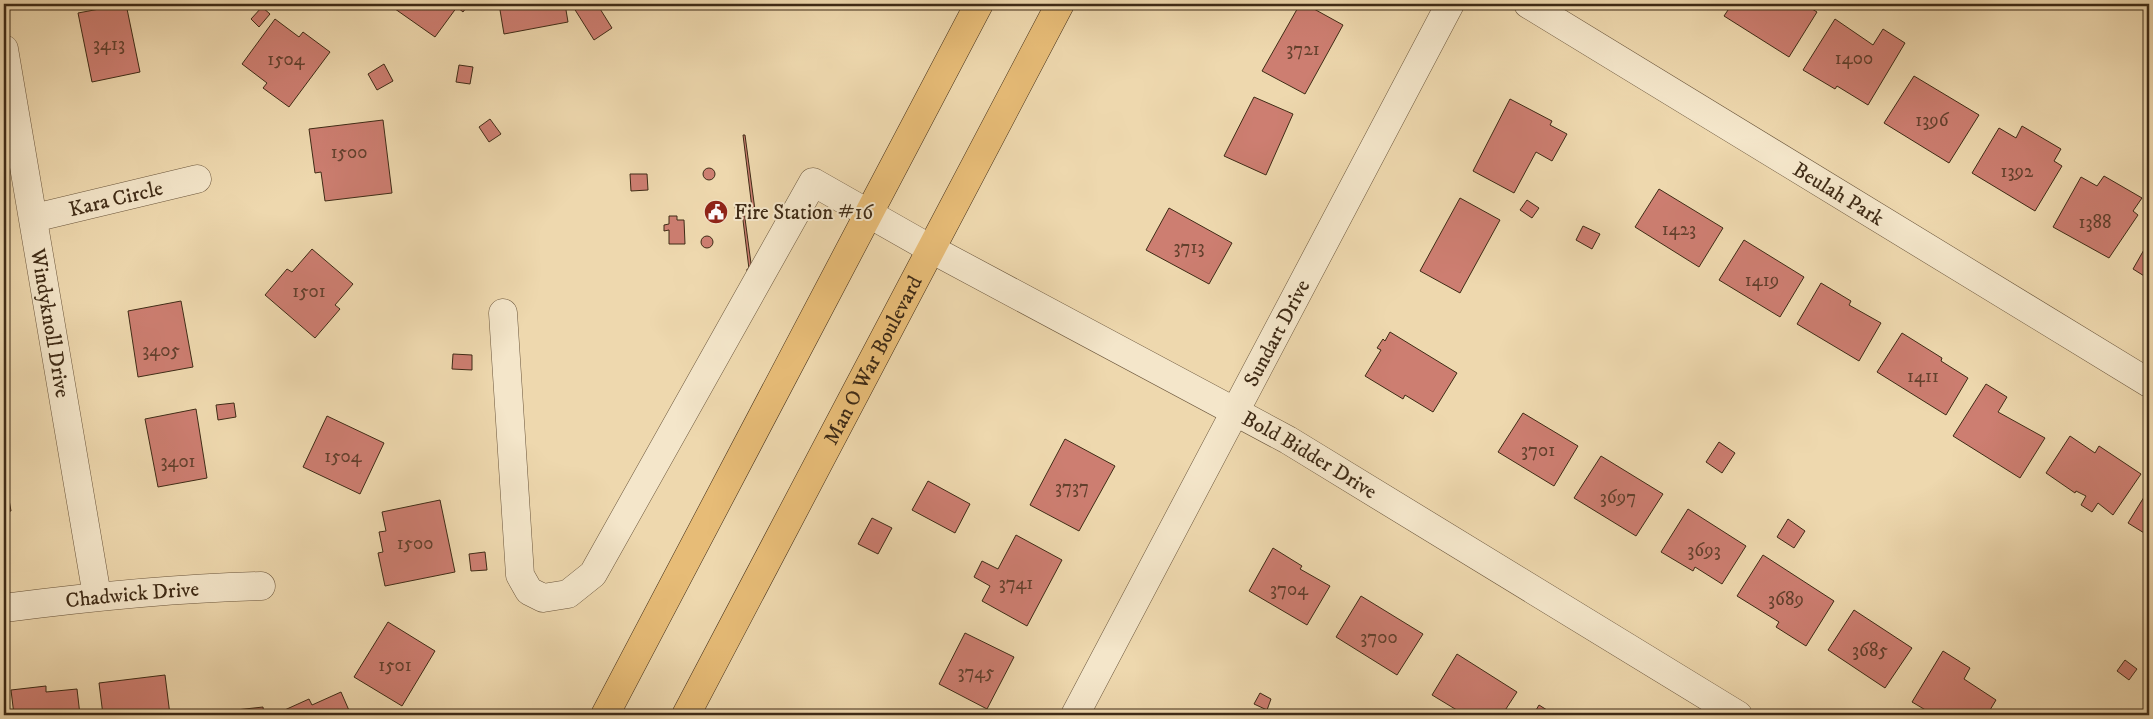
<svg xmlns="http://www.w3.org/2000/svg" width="2153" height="719" viewBox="0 0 2153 719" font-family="'IM FELL DW Pica',serif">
	<rect width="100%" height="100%" fill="#eed8ae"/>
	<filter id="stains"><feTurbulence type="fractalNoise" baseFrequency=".004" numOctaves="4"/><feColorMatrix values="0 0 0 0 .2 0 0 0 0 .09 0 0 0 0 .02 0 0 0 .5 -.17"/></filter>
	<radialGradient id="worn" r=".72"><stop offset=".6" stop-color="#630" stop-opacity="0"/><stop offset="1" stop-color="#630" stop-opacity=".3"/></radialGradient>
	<path fill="#cd7e71" stroke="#3f2b16" d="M126,4L140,72L92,82L78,13Z
		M388,4H469L463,12L457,7L435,37Z
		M499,4H565L568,22L504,34Z
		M574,4H597L612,28L594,40L572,5Z
		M1300,4H1305L1343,25L1305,94L1262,71Z
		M1732,4H1804L1817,12L1789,57L1724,16Z
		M262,7L270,14L259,27L251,19Z
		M275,19L299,37L303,32L330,52L289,107L263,88L267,83L242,64Z
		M1835,19L1873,45L1883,29L1905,43L1868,105L1837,86L1835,89L1803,70Z
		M384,64L393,81L377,90L368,74Z
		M459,65L473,67L470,84L456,82Z
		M1914,76L1979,115L1949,163L1884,123Z
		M1254,97L1293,114L1266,175L1224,156Z
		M1510,99L1552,121L1550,125L1567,134L1552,161L1536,152L1514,193L1473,171Z
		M490,119L501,134L489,142L479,127Z
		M383,120L392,193L325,201L321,172L315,173L309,129Z
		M2022,126L2061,149L2054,161L2062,166L2035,211L1972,173L1999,128L2016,138Z
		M743,135H745L755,210L744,211L752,271H747V269H749L742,212L736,213L735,206L737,205L738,210L752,208Z
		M703 174a6 6 0 1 1 12 0a6 6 0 1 1-12 0Z
		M630,174H647L648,190L631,191Z
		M2104,176L2142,198L2133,211L2138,215L2109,258L2053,227L2081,177L2097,186Z
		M1659,189L1723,228L1699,267L1635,227Z
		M1460,198L1500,220L1460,293L1420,271Z
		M1527,200L1539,208L1532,218L1520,210Z
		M1169,208L1232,243L1209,284L1146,250Z
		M669,216H677V220H684L685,244H669V230L664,231V225L669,224Z
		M1583,226L1600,234L1592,249L1576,240Z
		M701 242a6 6 0 1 1 12 0a6 6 0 1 1-12 0Z
		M1744,240L1804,277L1780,317L1719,280Z
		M2149,241V279L2133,269Z
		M312,249L353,284L335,305L340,309L315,338L265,295L287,269L292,272Z
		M1821,283L1851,301L1849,305L1881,323L1859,361L1797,324Z
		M181,301L193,367L138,377L128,311Z
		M1390,332L1457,373L1433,412L1405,395L1403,399L1365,376L1381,350L1377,348L1383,339L1385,341Z
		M1902,333L1942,358L1941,361L1968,378L1946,415L1877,372Z
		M453,354L472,355V370L452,369Z
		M1986,384L2007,397L1998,412L2045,438L2020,478L1953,436Z
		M234,403L236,417L218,420L216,405Z
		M196,409L207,478L158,487L145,419Z
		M1523,413L1578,446L1554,486L1498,452Z
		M327,416L384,443L360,494L303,467Z
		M2070,436L2095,453L2099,446L2141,474L2113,515L2098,503L2092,512L2081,505L2086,496L2076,491L2075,493L2046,473Z
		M1065,439L1115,466L1079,531L1030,505Z
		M1719,442L1735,453L1722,473L1706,462Z
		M1601,456L1663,494L1636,536L1574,498Z
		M4,471L11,511L4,512Z
		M928,481L970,504L955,533L912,510Z
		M2149,489V536L2128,523Z
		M440,500L455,572L385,586L378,553L383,552L379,532L386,531L382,512Z
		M1688,509L1746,546L1722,584L1695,567L1693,571L1661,552Z
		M872,518L892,528L878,554L858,544Z
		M1788,519L1805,531L1794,548L1777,537Z
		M1016,535L1062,560L1027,626L982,601L990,586L974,577L982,561L998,569Z
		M1273,548L1302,566L1300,569L1330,586L1307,625L1249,591Z
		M485,552L487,570L471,571L469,554Z
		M1763,555L1834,601L1806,646L1776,627L1779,622L1737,596Z
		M1361,596L1423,634L1397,675L1336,637Z
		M1854,610L1912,648L1885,688L1828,650Z
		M388,622L435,651L402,706L354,677Z
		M965,633L1014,657L987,709L939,684Z
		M1943,651L1970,668L1964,679L1996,700L1987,715H1934L1912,702Z
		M1457,654L1517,692L1502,715H1465L1432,695Z
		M2125,660L2137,669L2129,680L2117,671Z
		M165,675L170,715H103L99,683Z
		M46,686V692L77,689L80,715H14L11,690Z
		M341,692L351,715H279L278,713L309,699L312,705Z
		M1260,693L1271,699L1267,710L1254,704Z
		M1539,705L1555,715H1533Z
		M263,707L264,715H191Z
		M2015,710L2023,715H2012Z"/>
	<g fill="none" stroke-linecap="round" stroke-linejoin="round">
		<g stroke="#6b563c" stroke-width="29">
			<g id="minor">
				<path id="s1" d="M1528,4L2149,383"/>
				<path id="s2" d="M4,49L97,596"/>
				<path id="s3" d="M34,218L197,179"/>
				<path id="s4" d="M503,313L520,575L529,591L543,598L568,594L593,574L813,182L931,249L1288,440L1738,715"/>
				<path id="s5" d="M4,608C89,597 174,588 261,586"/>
				<path id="s6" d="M1075,715L1450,4"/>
			</g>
		</g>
		<g stroke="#3f2b16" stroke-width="29">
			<g id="major">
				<path d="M605,715L979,4"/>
				<path id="s7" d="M686,715L1060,4"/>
			</g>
		</g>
		<use href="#minor" stroke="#f4e6ca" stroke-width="28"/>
		<use href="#major" stroke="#e7bc77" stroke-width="28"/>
	</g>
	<defs>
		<g id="civic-disc" transform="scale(1.25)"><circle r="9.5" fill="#8f2418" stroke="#f4e6ca"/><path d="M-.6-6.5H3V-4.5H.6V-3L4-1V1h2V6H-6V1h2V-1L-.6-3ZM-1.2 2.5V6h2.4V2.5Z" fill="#fff"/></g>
	</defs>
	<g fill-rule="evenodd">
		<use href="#civic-disc" x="716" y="212"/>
	</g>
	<g text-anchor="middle" stroke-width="4" stroke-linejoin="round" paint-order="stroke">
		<g font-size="19" fill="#62402d">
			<text x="109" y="50">3413</text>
			<text x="1303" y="55">3721</text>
			<text x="1854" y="64">1400</text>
			<text x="286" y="65">1504</text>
			<text x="1932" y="126">1396</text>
			<text x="349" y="158">1500</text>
			<text x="2017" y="177">1392</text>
			<text x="2095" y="228">1388</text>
			<text x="1679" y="235">1423</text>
			<text x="1189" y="253">3713</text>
			<text x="1762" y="286">1419</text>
			<text x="309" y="297">1501</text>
			<text x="161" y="356">3405</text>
			<text x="1923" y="382">1411</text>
			<text x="1538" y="456">3701</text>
			<text x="343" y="462">1504</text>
			<text x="178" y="467">3401</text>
			<text x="1072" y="493">3737</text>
			<text x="1618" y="503">3697</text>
			<text x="415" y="549">1500</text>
			<text x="1704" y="556">3693</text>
			<text x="1016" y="589">3741</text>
			<text x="1289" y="595">3704</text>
			<text x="1786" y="605">3689</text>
			<text x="1379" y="643">3700</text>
			<text x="1870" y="656">3685</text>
			<text x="395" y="671">1501</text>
			<text x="976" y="678">3745</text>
		</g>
		<g font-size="21" fill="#3f2b16" stroke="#f4e6ca">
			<text dy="7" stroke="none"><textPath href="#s1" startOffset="364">Beulah Park</textPath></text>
			<text dy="7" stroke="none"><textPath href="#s3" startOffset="84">Kara Circle</textPath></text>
			<text dy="7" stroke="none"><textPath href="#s2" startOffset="278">Windyknoll Drive</textPath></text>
			<text dy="7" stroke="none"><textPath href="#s6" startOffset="432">Sundart Drive</textPath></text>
			<text dy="7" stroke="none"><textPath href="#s7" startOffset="401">Man O War Boulevard</textPath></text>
			<text dy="7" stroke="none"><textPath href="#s4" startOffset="1370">Bold Bidder Drive</textPath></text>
			<text dy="7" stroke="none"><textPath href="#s5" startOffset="129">Chadwick Drive</textPath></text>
		</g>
		<g font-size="21" fill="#3f2b16" stroke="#f4e6ca" text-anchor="start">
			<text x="734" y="219">Fire Station #16</text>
		</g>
	</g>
	<rect width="2153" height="719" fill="none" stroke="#eed8ae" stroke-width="20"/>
	<rect x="5" y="5" width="2143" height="709" fill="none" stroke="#3f2b16" stroke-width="2.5"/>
	<rect x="10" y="10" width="2133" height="699" fill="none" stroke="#3f2b16"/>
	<rect width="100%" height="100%" filter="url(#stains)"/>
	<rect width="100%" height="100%" fill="url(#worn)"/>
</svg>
